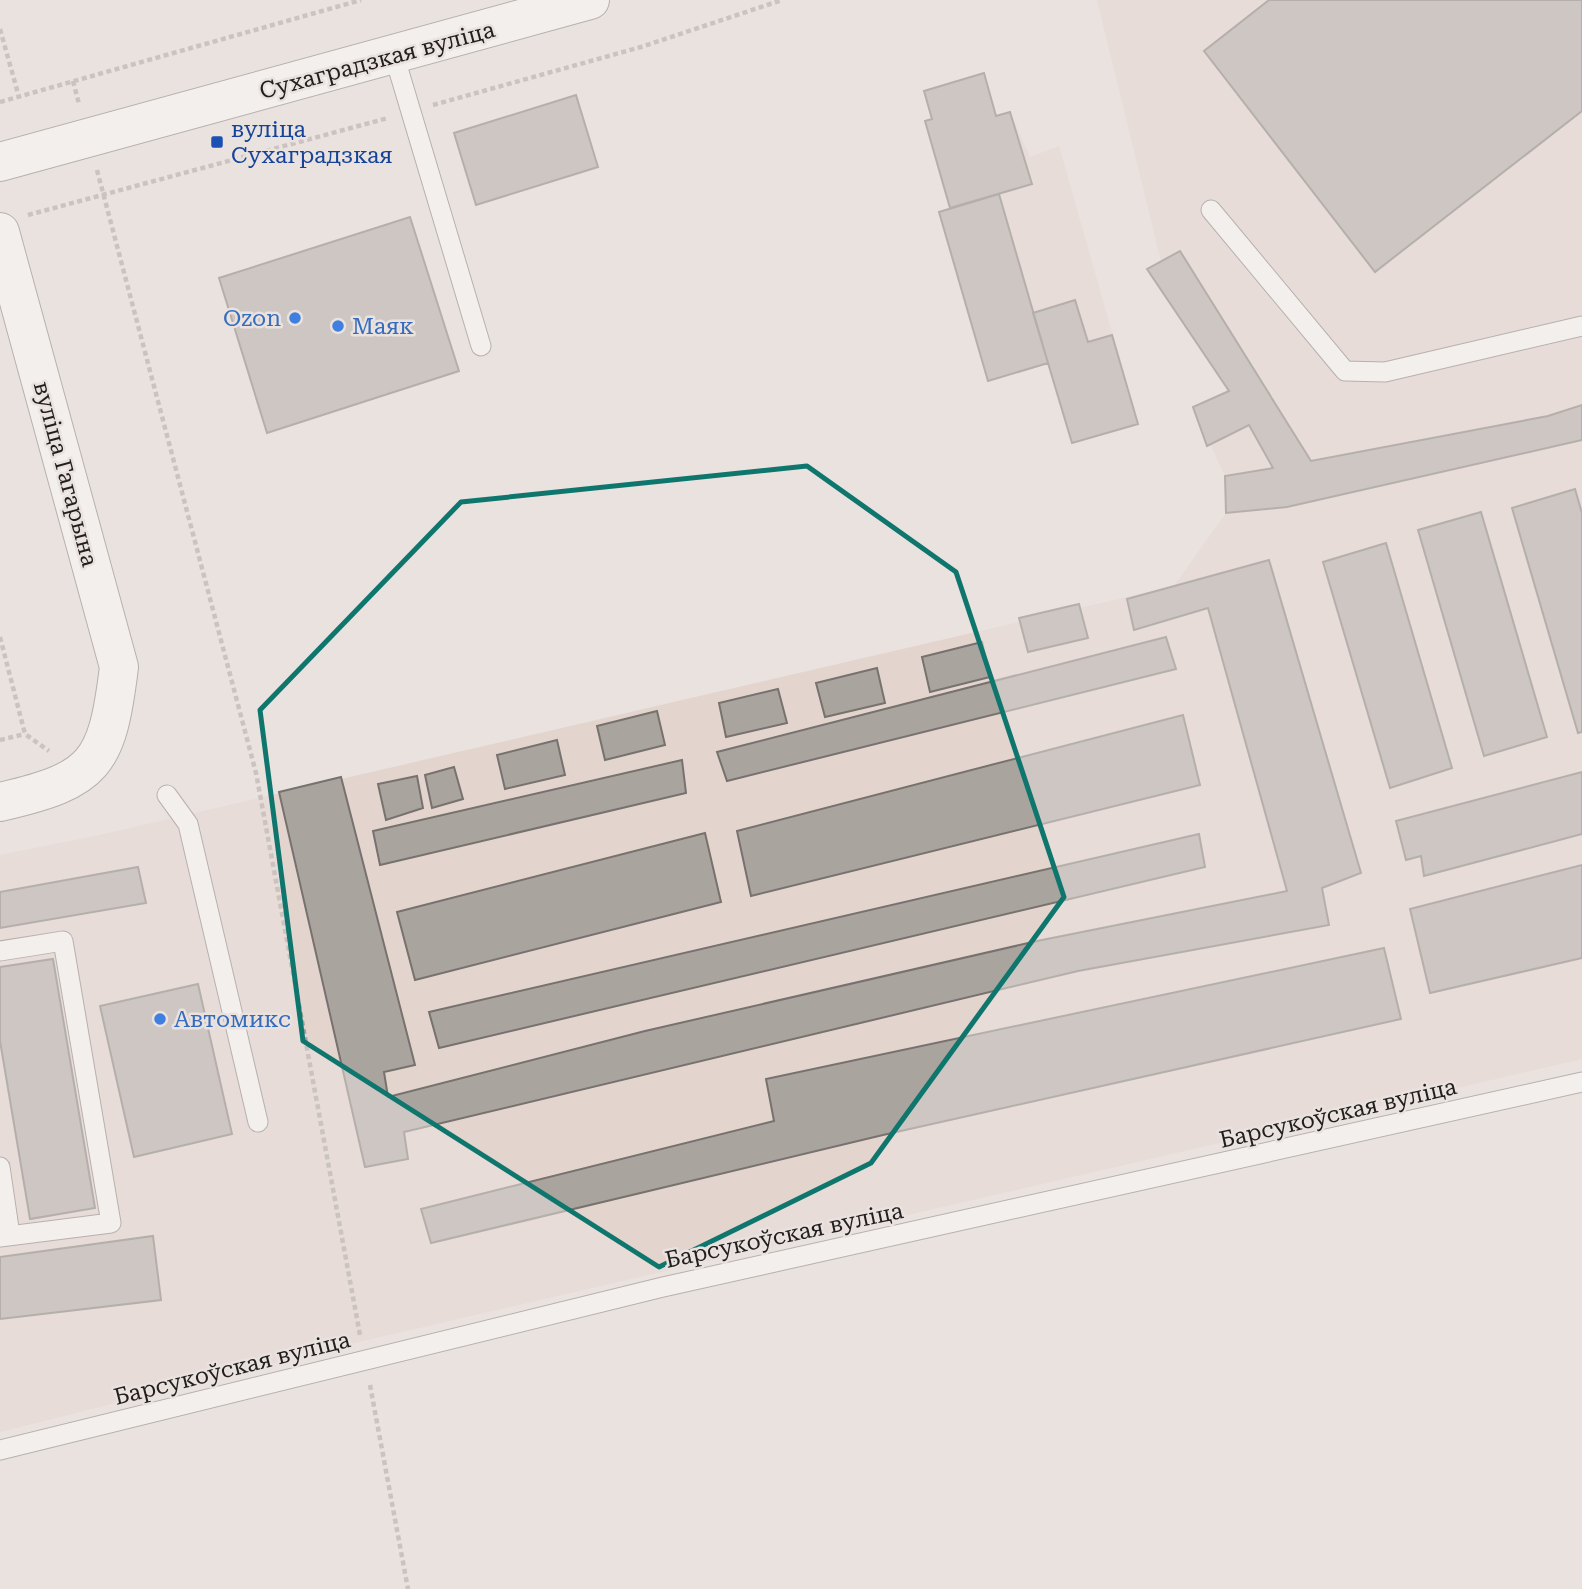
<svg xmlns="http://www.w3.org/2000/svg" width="1582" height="1589" viewBox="0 0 1582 1589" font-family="'Roboto Serif',serif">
	<rect width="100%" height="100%" fill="#e9e2df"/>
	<path fill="#e4d4ce" d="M1097,0H1582V1059L350,1344L0,1432V855L100,835L1174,586L1226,513L1225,476L1193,407L1229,390L1147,269L1161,261Z
		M984,73L996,116L1010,112L1030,157L1059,146L1138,424L1072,443L1048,363L988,381L939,212L950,208L925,121L931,118L924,91Z"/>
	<path fill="#aaa49f" stroke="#77726e" stroke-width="2" d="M1269,0H1582V111L1375,272L1204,51Z
		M984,73L996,116L1010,112L1032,184L950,208L925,121L932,119L924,91Z
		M576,95L598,167L476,205L454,133Z
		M999,194L1048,363L988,381L939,212Z
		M410,217L459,371L267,433L219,278Z
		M1180,251L1311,461L1548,416L1582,405V440L1287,507L1226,513L1225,476L1273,468L1249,425L1207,446L1193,407L1229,391L1147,269Z
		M1075,300L1088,342L1112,335L1138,424L1072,443L1033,313Z
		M1575,489L1582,513V732L1578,733L1512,508Z
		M1481,512L1547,737L1484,756L1418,530Z
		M1386,543L1452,768L1390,788L1323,562Z
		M1269,560L1361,873L1322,888L1329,925L1078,971L404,1132L408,1159L365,1167L279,792L341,777L415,1065L384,1072L388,1097L645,1031L1037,941L1287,891L1208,608L1134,630L1127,599Z
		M1079,604L1088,638L1028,652L1019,618Z
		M1166,637L1176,669L727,781L717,752Z
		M982,642L990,677L930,692L922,657Z
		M877,668L885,703L825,717L816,683Z
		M778,689L787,723L726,737L719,703Z
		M657,711L665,745L605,760L597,726Z
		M1183,715L1200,785L751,896L737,831Z
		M557,740L565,775L505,789L497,755Z
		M682,760L686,793L380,865L373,831Z
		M454,767L463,799L432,808L425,775Z
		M1582,772V834L1424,876L1421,856L1406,860L1396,821Z
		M417,776L423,808L386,820L378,784Z
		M705,833L721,902L415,980L397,912Z
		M1199,834L1205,867L439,1048L429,1012Z
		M1582,865V958L1430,993L1410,909Z
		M138,867L146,903L0,928V892Z
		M1384,948L1401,1019L883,1135L431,1243L421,1209L774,1121L766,1079Z
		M53,959L95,1208L30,1219L0,1041V967Z
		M198,984L232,1134L134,1157L100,1006Z
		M153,1236L161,1300L0,1319V1257Z"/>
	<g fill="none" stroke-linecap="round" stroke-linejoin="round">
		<g stroke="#7b7572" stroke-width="21">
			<path id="lane" d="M394,55L481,346
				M1211,210L1345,371L1385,372L1582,326
				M167,795L188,824L258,1122
				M0,951L63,941L111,1223L0,1237
				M0,1167L10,1235
				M0,1450L663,1287L1582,1082"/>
		</g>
		<g stroke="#7b7572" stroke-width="40">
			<path id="secondary" d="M0,162L590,0
				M0,232L119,667C107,764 96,780 0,802"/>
		</g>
		<path stroke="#a49e9c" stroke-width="4.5" stroke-dasharray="5 3.5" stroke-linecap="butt" d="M0,29L19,97
			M73,81L79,104
			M0,102L361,0
			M433,105L641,47L782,0
			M97,170L256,773L360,1335
			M28,215L388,118
			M0,637L25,734L49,751
			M0,740L25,734
			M370,1385L408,1589"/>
		<use href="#lane" stroke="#fff" stroke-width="19"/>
		<use href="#secondary" stroke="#fff" stroke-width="38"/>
	</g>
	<path d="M0 0H1582V1589H0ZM807,466L956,572L1064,897L871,1163L659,1267L303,1041L260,710L461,502Z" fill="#e9e2df" fill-opacity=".55" fill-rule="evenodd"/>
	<path fill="none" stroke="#0f766e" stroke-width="5" stroke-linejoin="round" d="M807,466L956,572L1064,897L871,1163L659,1267L303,1041L260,710L461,502Z"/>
	<rect fill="#1a4fb4" stroke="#e9e2df" stroke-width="2.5" x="210" y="135" width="14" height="14" rx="3.5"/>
	<g fill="#3f7fe0" stroke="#e9e2df" stroke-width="2.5">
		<circle cx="295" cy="318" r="7"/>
		<circle cx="338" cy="326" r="7"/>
		<circle cx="160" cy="1019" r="7"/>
	</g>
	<g text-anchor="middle" stroke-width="5" stroke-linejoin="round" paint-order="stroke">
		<g font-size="23" fill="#211e1d" stroke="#e9e2df">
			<text transform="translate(377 60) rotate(-15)" y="8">Сухаградзкая вуліца</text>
			<text transform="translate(66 474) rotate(75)" y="8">вуліца Гагарына</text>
			<text transform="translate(1338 1113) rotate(-13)" y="8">Барсукоўская вуліца</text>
			<text transform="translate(784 1235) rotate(-12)" y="8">Барсукоўская вуліца</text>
			<text transform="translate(232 1368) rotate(-14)" y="8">Барсукоўская вуліца</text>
		</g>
		<g font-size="23" fill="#164399" stroke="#e9e2df" text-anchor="start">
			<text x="231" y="137">вуліца<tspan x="231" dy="26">Сухаградзкая</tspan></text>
		</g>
		<g font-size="23" fill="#366cbe" stroke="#e9e2df" text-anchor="start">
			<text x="281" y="326" text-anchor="end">Ozon</text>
			<text x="352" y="334">Маяк</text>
			<text x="174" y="1027">Автомикс</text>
		</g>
	</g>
</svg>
